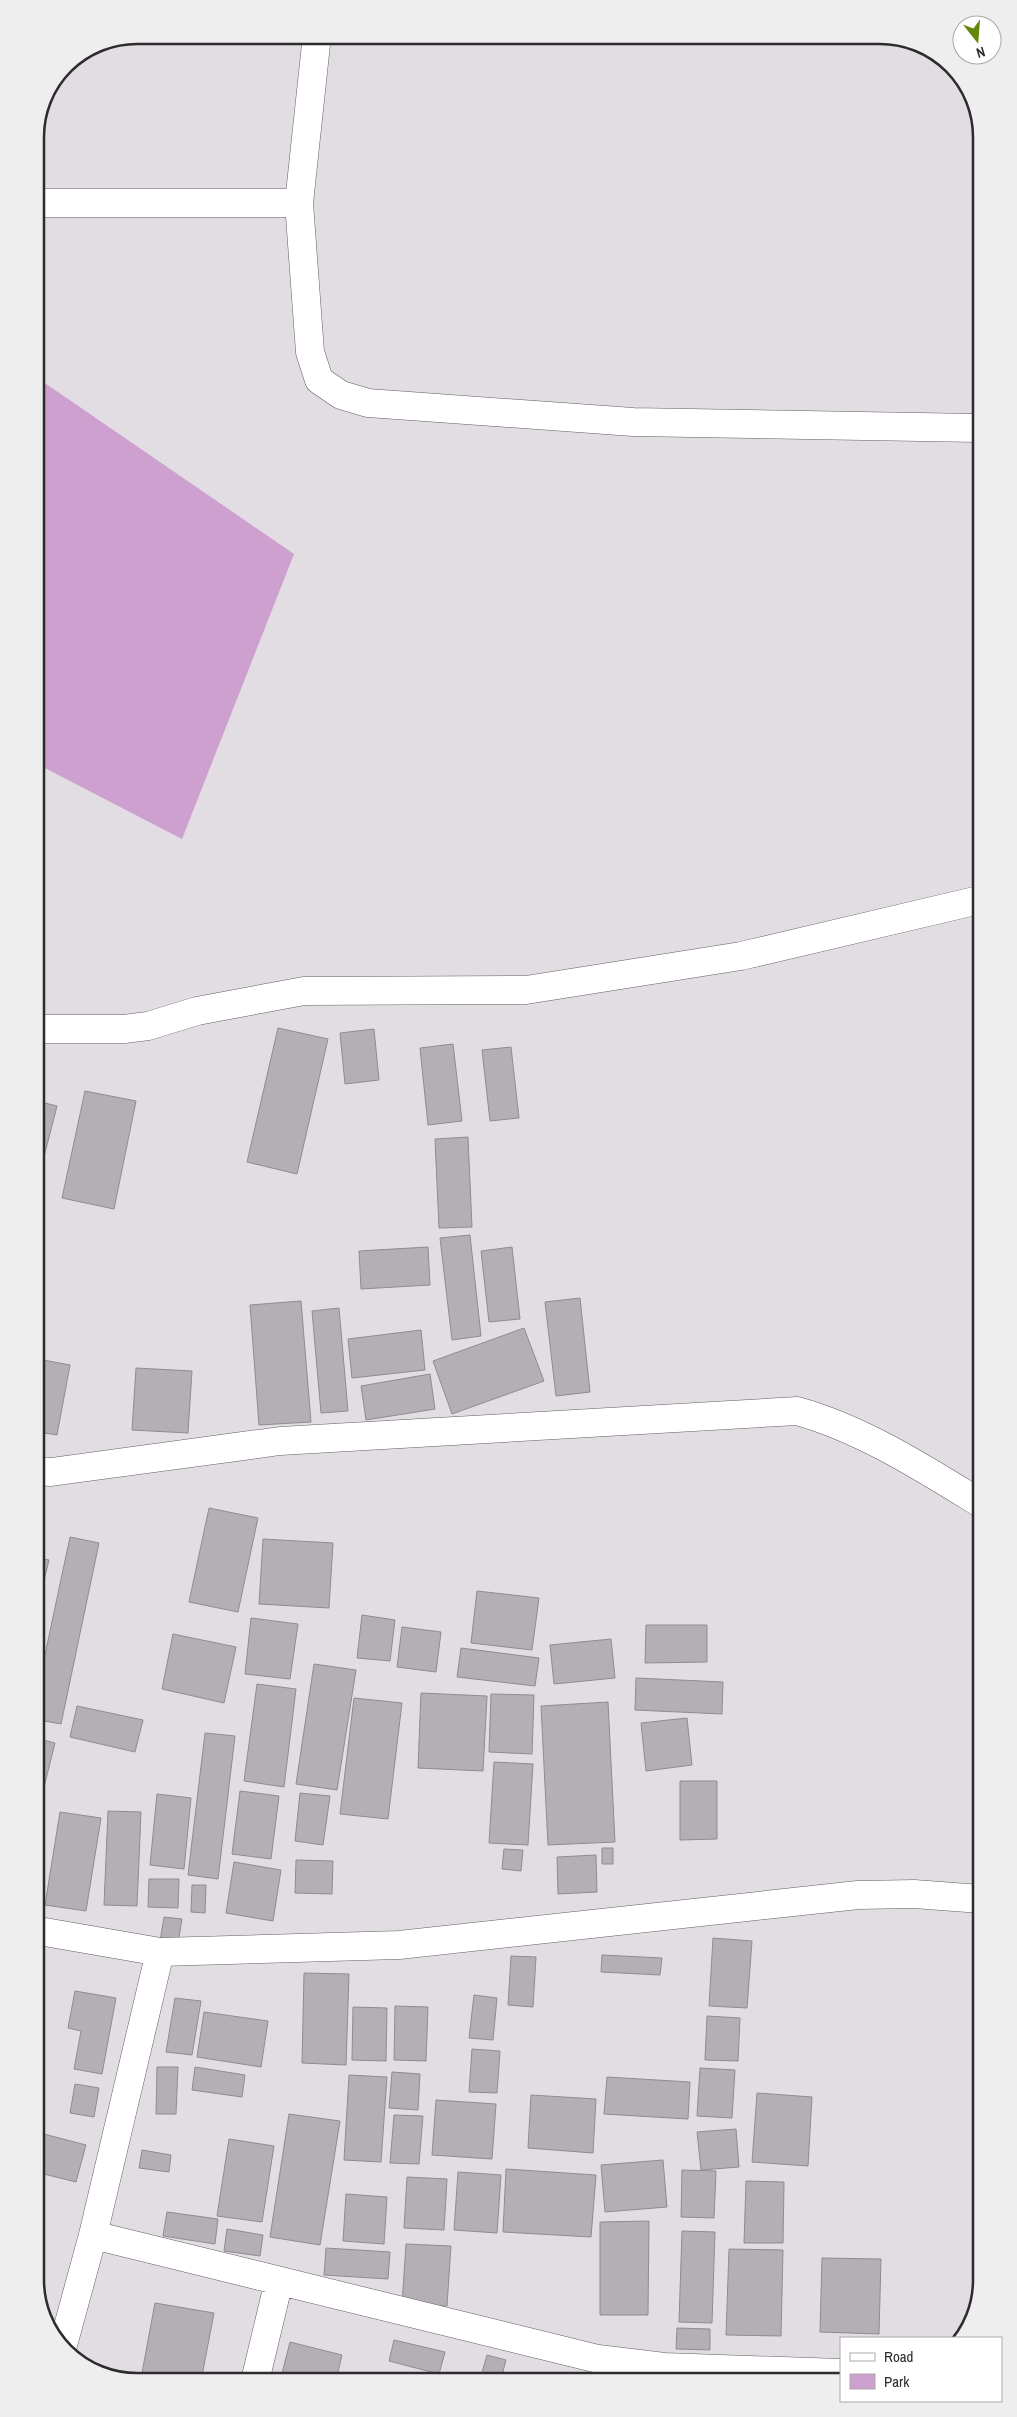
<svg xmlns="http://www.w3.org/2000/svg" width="1017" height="2417" viewBox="0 0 1017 2417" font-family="'Archivo Narrow',sans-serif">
	<rect width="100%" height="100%" fill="#e2dde2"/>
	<path fill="#cda0cf" d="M36,377L294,554L182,839L37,764Z"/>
	<path fill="#b4afb4" stroke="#908b90" d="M278,1028L328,1039L297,1174L247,1162Z
		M374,1029L379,1080L345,1084L340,1033Z
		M453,1044L462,1121L428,1125L420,1048Z
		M511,1047L519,1118L490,1121L482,1050Z
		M85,1091L136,1101L114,1209L62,1198Z
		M37,1101L57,1106L38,1180Z
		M468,1137L472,1227L439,1228L435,1139Z
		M470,1235L481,1336L452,1340L440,1238Z
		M428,1247L430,1285L361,1289L359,1251Z
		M512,1247L520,1319L489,1322L481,1251Z
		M580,1298L590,1392L556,1396L545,1302Z
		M301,1301L311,1422L259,1425L250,1305Z
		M339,1308L348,1411L321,1413L312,1311Z
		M524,1328L544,1381L452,1414L433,1361Z
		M421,1330L425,1370L352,1378L348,1339Z
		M38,1359L70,1365L57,1435L38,1432Z
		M136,1368L192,1371L188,1433L132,1430Z
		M430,1374L435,1409L366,1420L361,1386Z
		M209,1508L258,1518L238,1612L189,1602Z
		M70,1537L99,1543L61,1724L39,1720V1683Z
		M263,1539L333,1543L329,1608L259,1604Z
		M39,1558L49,1560L39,1601Z
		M477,1591L539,1598L532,1650L471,1643Z
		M362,1615L395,1620L390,1661L357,1658Z
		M251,1618L298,1624L290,1679L245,1674Z
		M646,1625H707V1662L645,1663Z
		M402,1627L441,1632L436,1672L397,1667Z
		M173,1634L236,1647L224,1703L162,1689Z
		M611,1639L615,1678L554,1684L550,1645Z
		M461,1648L539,1658L535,1686L457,1677Z
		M314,1664L356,1670L337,1790L296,1784Z
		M636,1678L723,1682L722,1714L635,1710Z
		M257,1684L296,1689L284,1787L244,1781Z
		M421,1693L487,1696L483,1771L418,1768Z
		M491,1694L534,1695L532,1754L489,1752Z
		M354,1698L402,1703L388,1819L340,1814Z
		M608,1702L615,1842L548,1845L541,1706Z
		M77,1706L143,1720L135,1752L70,1737Z
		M687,1718L692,1765L646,1771L641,1723Z
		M205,1733L235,1736L218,1879L188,1875Z
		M39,1739L55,1743L44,1787L39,1786Z
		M494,1762L533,1764L528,1845L489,1843Z
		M680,1781H717V1839L680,1840Z
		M240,1791L279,1796L271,1859L232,1854Z
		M300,1793L330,1796L323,1845L295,1841Z
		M157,1794L191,1798L184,1869L150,1865Z
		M108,1811L141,1812L137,1906L104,1905Z
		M60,1812L101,1818L86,1911L45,1905Z
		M602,1848H613V1864H602Z
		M504,1849L523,1850L521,1871L502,1869Z
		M596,1855L597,1892L558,1894L557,1857Z
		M296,1860L333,1861L332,1894L295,1893Z
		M234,1862L281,1870L273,1921L226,1913Z
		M149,1879H179L178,1908L148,1907Z
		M192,1885H206L205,1913L191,1912Z
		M164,1917L182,1919L178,1943L160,1941Z
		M713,1938L752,1941L747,2008L709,2006Z
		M602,1955L662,1958L660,1975L601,1972Z
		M511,1956L536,1957L533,2007L508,2005Z
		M304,1973L349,1974L346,2065L302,2063Z
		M75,1991L116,1998L102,2074L74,2069L81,2031L68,2028Z
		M474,1995L497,1998L493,2040L469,2038Z
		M175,1998L201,2001L192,2055L166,2052Z
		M395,2006L428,2007L426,2061L394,2060Z
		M353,2007L387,2008L386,2061L352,2060Z
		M204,2012L268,2021L261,2067L197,2057Z
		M707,2016L740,2018L738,2061L705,2060Z
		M472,2049L500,2051L497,2093L469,2092Z
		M157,2067H178L176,2114H156Z
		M195,2067L245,2075L242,2097L192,2090Z
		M700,2068L735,2070L732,2118L697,2116Z
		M392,2072L420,2074L418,2110L389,2108Z
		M349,2075L387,2077L381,2162L344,2160Z
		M607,2077L690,2082L688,2119L604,2114Z
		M75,2084L99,2088L94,2117L70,2113Z
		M757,2093L812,2097L808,2166L752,2162Z
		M531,2095L596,2099L593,2153L528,2148Z
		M436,2100L496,2104L492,2159L432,2155Z
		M289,2114L340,2121L320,2245L270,2237Z
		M394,2115L423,2116L419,2164L390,2163Z
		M736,2129L739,2167L701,2170L697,2132Z
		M40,2133L86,2145L76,2182L40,2173Z
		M229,2139L274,2146L262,2222L217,2216Z
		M142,2150L171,2155L169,2172L139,2168Z
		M663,2160L667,2207L605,2212L601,2165Z
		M506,2169L596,2175L591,2237L503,2232Z
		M682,2170L716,2171L714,2218L681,2217Z
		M458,2172L501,2175L497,2233L454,2230Z
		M407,2177L447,2179L444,2230L404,2228Z
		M746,2181L784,2182L783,2243H744Z
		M346,2194L387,2197L384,2244L343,2241Z
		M167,2212L218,2219L215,2244L163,2236Z
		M649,2221L648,2315H600V2222Z
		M227,2229L263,2235L260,2256L224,2251Z
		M682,2231L715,2232L712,2323L679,2322Z
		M406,2244L451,2246L447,2306L402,2304Z
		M326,2248L390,2252L388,2279L324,2275Z
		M729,2249L783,2250L781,2336L726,2335Z
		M822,2258L881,2259L879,2334L820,2332Z
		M155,2303L214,2313L201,2381H187L142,2373Z
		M677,2328L710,2329V2350L676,2349Z
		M394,2340L445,2352L439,2374L389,2361Z
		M290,2342L342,2355L336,2380L280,2381Z
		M487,2355L506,2360L501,2379H480Z"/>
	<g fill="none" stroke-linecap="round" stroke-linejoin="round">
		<g stroke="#625e62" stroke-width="29">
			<path id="street" d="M317,35L299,203L310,352L319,380L341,395L368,403L633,422L977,428
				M35,203H299
				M37,1029H124L148,1026L197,1011L304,991L526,990L741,956L979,900
				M38,1471L51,1472L280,1441L797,1411C862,1429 923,1468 980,1503
				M39,1931L160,1952L399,1945L858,1895L914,1894L981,1899
				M93,2235L598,2359L664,2367L841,2373
				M63,2345L93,2235L160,1952
				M255,2381L279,2281"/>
		</g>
		<use href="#street" stroke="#fff" stroke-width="28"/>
	</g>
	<path d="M0 0H1017V2417H0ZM137 44H880A93 93 0 0 1 973 137V2280A93 93 0 0 1 880 2373H137A93 93 0 0 1 44 2280V137A93 93 0 0 1 137 44Z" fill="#eee" fill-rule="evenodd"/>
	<path fill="none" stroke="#2d2b2d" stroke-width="2.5" d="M137 44H880A93 93 0 0 1 973 137V2280A93 93 0 0 1 880 2373H137A93 93 0 0 1 44 2280V137A93 93 0 0 1 137 44Z"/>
	<rect x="840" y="2337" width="162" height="65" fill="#ffffff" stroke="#abaaab"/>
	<rect x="850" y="2353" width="25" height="8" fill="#ffffff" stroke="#abaaab"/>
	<text x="884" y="2362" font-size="15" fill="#2d2b2d">Road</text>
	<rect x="850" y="2374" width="25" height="15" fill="#cda0cf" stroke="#abaaab"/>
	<text x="884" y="2387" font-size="15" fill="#2d2b2d">Park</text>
	<g transform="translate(977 40) rotate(163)"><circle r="24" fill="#ffffff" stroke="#abaaab"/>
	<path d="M0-4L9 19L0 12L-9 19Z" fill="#65880b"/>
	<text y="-8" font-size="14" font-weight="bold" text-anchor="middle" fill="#2d2b2d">N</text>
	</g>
</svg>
